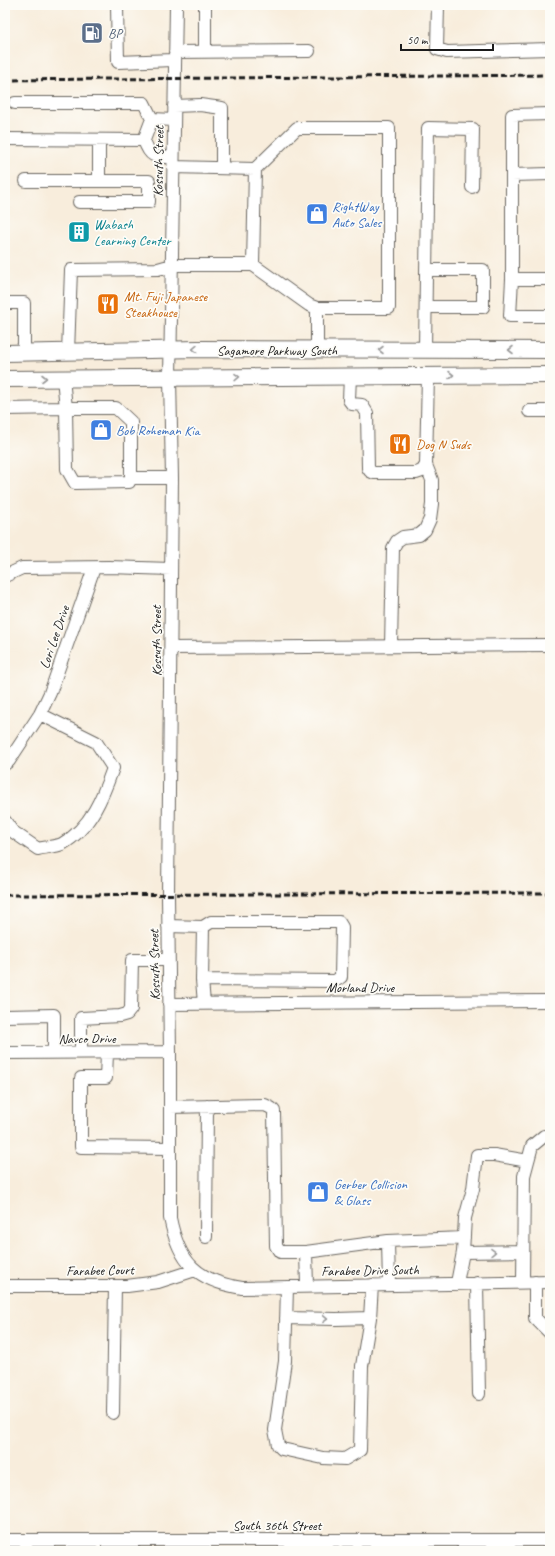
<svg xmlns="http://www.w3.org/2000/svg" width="555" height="1556" viewBox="0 0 555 1556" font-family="Caveat,sans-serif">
	<rect width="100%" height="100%" fill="#fdfcf7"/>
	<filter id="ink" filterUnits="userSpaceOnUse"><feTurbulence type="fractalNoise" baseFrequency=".025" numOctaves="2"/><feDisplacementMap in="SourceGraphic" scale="8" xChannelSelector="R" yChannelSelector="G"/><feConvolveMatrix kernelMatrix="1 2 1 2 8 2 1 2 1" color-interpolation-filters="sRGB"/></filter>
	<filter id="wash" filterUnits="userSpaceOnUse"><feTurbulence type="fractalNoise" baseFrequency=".012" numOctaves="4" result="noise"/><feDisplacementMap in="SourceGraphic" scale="16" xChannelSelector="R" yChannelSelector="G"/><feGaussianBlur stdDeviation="0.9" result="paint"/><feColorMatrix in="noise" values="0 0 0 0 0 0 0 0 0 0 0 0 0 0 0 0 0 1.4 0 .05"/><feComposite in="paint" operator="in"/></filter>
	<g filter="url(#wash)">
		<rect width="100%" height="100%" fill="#f8eddc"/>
	</g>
	<g filter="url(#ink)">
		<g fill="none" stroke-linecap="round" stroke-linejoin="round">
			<g stroke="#69655f" stroke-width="14">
				<path id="minor" d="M117,5L118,62L174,60
					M176,5L170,378L172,478L168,895L170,1052V1218C179,1263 197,1281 242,1288L550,1282
					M205,5V51
					M438,5L437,49L447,52L550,49
					M175,52L309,51
					M15,103H144L152,119L174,120
					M174,106L200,105L222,108V168
					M5,139L144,140L152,119
					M144,140C150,158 155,157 173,157
					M173,167L255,169L253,265
					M255,169L297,128H389V308H317V350
					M512,175L550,174
					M26,181H149V202H79
					M99,181V140
					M512,279V115L550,114
					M550,279H512L510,316H550
					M5,303H24V353
					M426,307H483V270H426
					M425,350L428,128L473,129L472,187
					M68,352L71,270L158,269L172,265H253L309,305L317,308
					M350,376L349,400L352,404L362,405L367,413L368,468L370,471L374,473H416L422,471L426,465
					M5,409L66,408L63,378
					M529,411H550
					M131,478L129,482L75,483L67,469L66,408H116L131,422V478H172
					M5,576L22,568L109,567L171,569
					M391,646L393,548L397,541L403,537L419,535L425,530L430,519L432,504V480L426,465L428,375
					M171,648L550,645
					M5,764L9,761L40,714L50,693L94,568
					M5,821L12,831L38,849C45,847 55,847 62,844C91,828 103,796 113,768L96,742L40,714
					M168,926L203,927L202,980L204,1003
					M202,980L335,981L341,977L342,927L339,922H211L203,927
					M169,1004L550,1001
					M5,1016L54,1015V1053
					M5,1053L170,1052
					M81,1053V1018L120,1016L127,1014L131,1009L132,960H168
					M107,1053L106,1078H81V1147L170,1148
					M170,1107L265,1105L271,1108L274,1111L276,1246L280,1252H306
					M206,1237L207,1106
					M463,1252L523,1251
					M523,1282L524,1176L532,1146L544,1136H550
					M535,1282V1318L550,1333
					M457,1283L463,1252L465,1218L473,1189L477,1155H494L528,1161
					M477,1283L479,1394
					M389,1285L388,1241L464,1238
					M5,1286H127L158,1282L195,1270
					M307,1286L306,1252L388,1241
					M287,1287L285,1361L275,1430L278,1445L282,1449L323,1458L345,1459L360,1450L362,1366L370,1318L372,1285
					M286,1318L336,1319L370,1318
					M113,1413L115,1286
					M5,1540H550"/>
			</g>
			<g stroke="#69655f" stroke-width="18">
				<path id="major" d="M5,353L198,349L550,350
					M5,379L550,375"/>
			</g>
			<use href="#minor" stroke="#fff" stroke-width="12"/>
			<use href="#major" stroke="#fff" stroke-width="16"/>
			<path stroke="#1c1c1c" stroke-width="3" stroke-dasharray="6 3" stroke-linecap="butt" d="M5,80L550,75
				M5,895L550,893"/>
		</g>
		<defs><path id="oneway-chevron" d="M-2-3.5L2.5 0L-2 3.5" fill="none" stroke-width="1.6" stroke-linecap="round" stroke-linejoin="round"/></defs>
		<g stroke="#999">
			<use href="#oneway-chevron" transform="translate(195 349) rotate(179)"/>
			<use href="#oneway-chevron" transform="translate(381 350) rotate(-180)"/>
			<use href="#oneway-chevron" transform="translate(511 350) rotate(180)"/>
			<use href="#oneway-chevron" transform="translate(451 375)"/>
			<use href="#oneway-chevron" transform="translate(237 377) rotate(-1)"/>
			<use href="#oneway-chevron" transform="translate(44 378)"/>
			<use href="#oneway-chevron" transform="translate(493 1252) rotate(-1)"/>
			<use href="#oneway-chevron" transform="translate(325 1319) rotate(1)"/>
		</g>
	</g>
	<defs>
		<g id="fuel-square" transform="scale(1.15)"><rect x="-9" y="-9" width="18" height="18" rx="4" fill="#5c6f8a" stroke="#fdfcf7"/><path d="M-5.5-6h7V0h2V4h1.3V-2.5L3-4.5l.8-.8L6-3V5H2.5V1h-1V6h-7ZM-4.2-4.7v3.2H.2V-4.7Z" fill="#fff"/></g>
		<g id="shop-square" transform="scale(1.15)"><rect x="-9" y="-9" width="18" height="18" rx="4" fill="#3f7fe0" stroke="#fdfcf7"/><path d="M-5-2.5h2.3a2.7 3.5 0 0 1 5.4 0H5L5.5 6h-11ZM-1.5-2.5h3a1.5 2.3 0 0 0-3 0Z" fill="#fff"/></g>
		<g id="building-square" transform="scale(1.15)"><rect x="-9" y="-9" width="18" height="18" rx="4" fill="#0f9aa8" stroke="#fdfcf7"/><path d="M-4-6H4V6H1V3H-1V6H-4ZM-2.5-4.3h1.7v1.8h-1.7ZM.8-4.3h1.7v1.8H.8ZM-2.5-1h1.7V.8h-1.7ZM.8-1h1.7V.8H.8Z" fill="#fff"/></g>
		<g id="restaurant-square" transform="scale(1.15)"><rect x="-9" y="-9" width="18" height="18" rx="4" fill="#e8710a" stroke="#fdfcf7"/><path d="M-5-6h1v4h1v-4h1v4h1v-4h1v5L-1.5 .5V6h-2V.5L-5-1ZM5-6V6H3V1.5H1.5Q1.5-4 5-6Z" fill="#fff"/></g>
	</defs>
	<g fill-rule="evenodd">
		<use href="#fuel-square" x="92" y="33"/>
		<use href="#shop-square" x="317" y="214"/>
		<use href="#building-square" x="79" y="232"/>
		<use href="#restaurant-square" x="108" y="304"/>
		<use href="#shop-square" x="101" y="430"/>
		<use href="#restaurant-square" x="400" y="444"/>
		<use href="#shop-square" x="318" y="1192"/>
	</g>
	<g text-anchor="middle" stroke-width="3.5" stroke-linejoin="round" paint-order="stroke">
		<g font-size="14" fill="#4e5e75" stroke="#fdfcf7" text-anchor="start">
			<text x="108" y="38">BP</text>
		</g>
		<g font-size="14" fill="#1c1c1c" stroke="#fdfcf7">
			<text transform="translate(158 161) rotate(-89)" y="5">Kossuth Street</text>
			<text x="277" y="355">Sagamore Parkway South</text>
			<text transform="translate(54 637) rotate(-71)" y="5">Lori Lee Drive</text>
			<text transform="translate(156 641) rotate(-90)" y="5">Kossuth Street</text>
			<text transform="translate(154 965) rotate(-91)" y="5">Kossuth Street</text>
			<text x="360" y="992">Morland Drive</text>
			<text x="87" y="1043">Navco Drive</text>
			<text transform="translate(100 1270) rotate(-1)" y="5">Farabee Court</text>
			<text transform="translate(370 1270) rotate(-1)" y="5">Farabee Drive South</text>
			<text x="277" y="1530">South 36th Street</text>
		</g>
		<g font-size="14" fill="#366cbe" stroke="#fdfcf7" text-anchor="start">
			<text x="332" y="211">RightWay<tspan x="332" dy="16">Auto Sales</tspan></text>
			<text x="116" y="435">Bob Roheman Kia</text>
			<text x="334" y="1189">Gerber Collision<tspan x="334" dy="16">&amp; Glass</tspan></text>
		</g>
		<g font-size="14" fill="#0d838f" stroke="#fdfcf7" text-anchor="start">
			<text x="94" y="229">Wabash<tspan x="94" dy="16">Learning Center</tspan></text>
		</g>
		<g font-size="14" fill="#c56008" stroke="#fdfcf7" text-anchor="start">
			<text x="124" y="301">Mt. Fuji Japanese<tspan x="124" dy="16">Steakhouse</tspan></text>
			<text x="416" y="449">Dog N Suds</text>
		</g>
	</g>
	<rect width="555" height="1556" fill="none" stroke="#fdfcf7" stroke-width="20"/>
	<path d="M401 44v6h92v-6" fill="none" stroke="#1c1c1c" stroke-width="2"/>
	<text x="407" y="44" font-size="12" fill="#1c1c1c" stroke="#fdfcf7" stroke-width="3" paint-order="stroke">50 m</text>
</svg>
